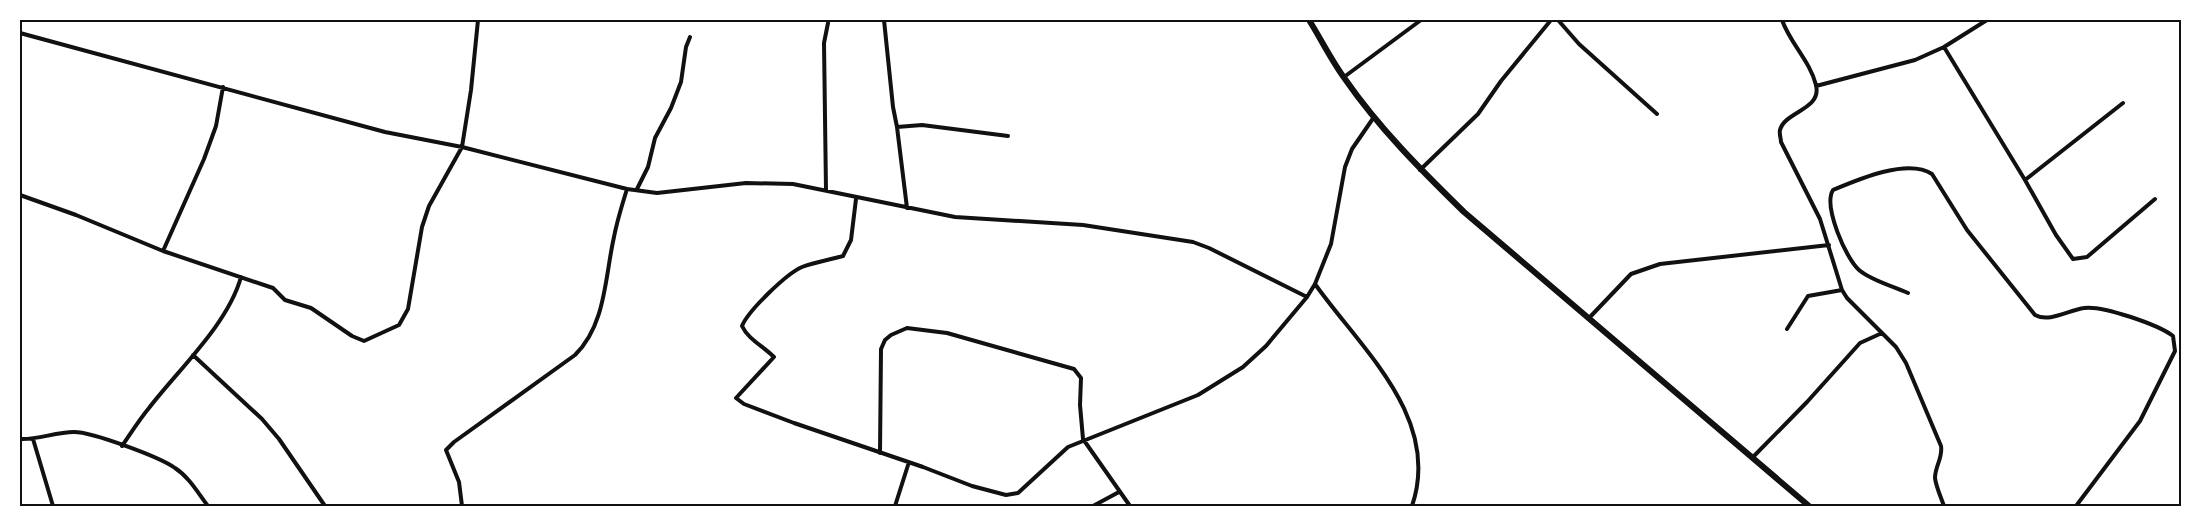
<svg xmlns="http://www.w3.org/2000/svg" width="2201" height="526" viewBox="0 0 2201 526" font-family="Inter,sans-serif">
	<rect width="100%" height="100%" fill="#fff"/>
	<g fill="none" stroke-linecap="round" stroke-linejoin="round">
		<path stroke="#111" stroke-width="4" d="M884,20L893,107L897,127L907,208
			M1558,20L1579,44L1657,114
			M1782,20C1790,43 1810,61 1816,85C1822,110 1785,111 1780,130C1779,133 1781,139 1781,142L1820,219L1842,290L1847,298L1896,347L1906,363L1941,446C1943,458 1935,466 1935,478C1936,487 1941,497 1944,506
			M20,33L385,132L462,147L627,189L657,193L746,183L793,184L955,217L1083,225L1193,242L1209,248L1307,297
			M1944,47L2025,180L2056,235L2073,259L2087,257L2155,199
			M1344,77L1421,20
			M1816,86L1915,60L1944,47L1987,20
			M897,127L922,125L1008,136
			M1420,170L1478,114L1501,81L1551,20
			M2025,180L2123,103
			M637,189L648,167L655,138L671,108L681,82L686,47L690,37
			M826,190L824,43L828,23
			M20,195L76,215L163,251L273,288L285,300L311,308L352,336L364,341L399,325L408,309L422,227L429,206L462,147L471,90L478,20
			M856,199L851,240L843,256C829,260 815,262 802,267C786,274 748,311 742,326C748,339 763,346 774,357L736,398L744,404L794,423L923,467L972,486L1006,495L1018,493L1068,447L1198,395L1243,367L1266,346L1307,297L1315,284L1331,244L1345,167L1352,149L1374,117
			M163,251L204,159L216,126L223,87
			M1315,284C1361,349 1442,418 1412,506
			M1908,293C1893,286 1872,281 1859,270C1846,259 1823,206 1833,190C1859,179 1908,158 1932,174L1967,230L2035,315C2049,323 2069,310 2084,308C2102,305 2159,325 2173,336L2175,351L2140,421L2076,506
			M1590,317L1631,274L1660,264L1829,245
			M1787,329L1808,296L1842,290
			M193,355L262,419L279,439L325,506
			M20,439C38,440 55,432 74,432C92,432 160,457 175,468C189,477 198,493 208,506
			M33,439L53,506
			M122,446C131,433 139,420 149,408C179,369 228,324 241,277
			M880,453L881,349L885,340L891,335L907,328L947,333L1074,369L1081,378L1080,405L1083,439L1130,506
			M1753,457L1807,402L1860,343L1882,333
			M462,506L459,482L446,450L454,442L575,355C606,325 605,276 614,237C617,221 622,205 627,189
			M895,506L909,462
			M1093,506L1119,492"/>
		<path stroke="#111" stroke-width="6" d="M1309,20C1321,39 1331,60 1345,79C1379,128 1421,170 1464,212L1809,506"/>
	</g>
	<rect width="2201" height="526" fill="none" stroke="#ffffff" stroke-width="42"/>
	<rect x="21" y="21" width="2159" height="484" fill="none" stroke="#111" stroke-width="2"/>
</svg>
